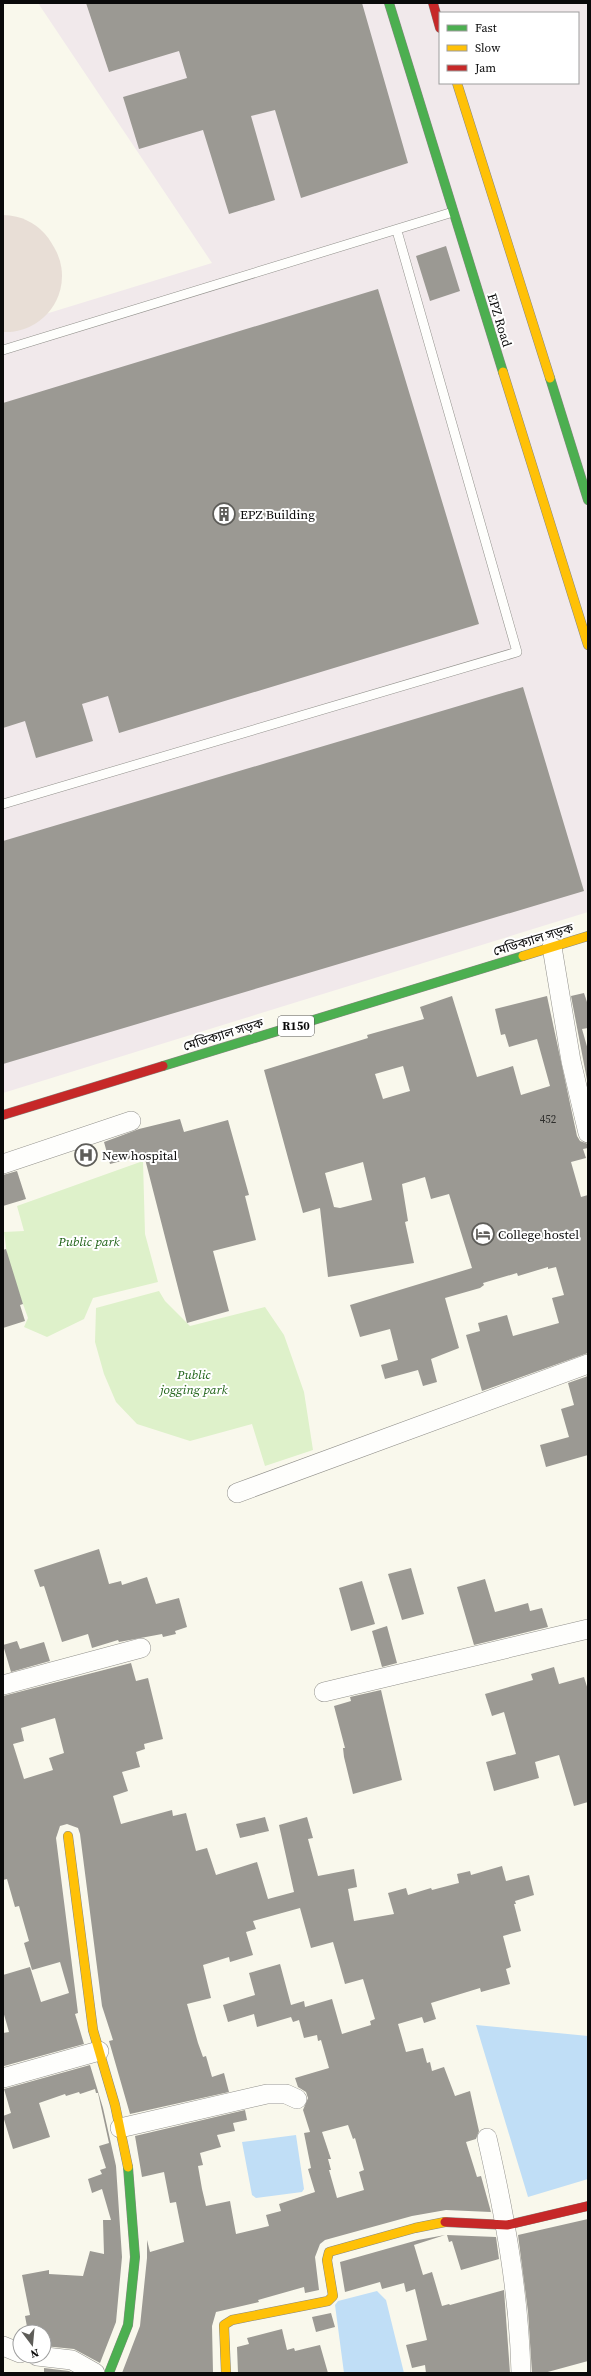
<svg xmlns="http://www.w3.org/2000/svg" width="591" height="2376" viewBox="0 0 591 2376" font-family="'Source Serif 4','Noto Sans Bengali',serif">
	<rect width="100%" height="100%" fill="#f9f8ec"/>
	<path fill="#f1e9eb" fill-rule="evenodd" d="M38,3H588V912L3,1093V327L212,263ZM440,13H578V83H440Z"/>
	<path fill="#def1ca" d="M143,1161L145,1234L158,1282L93,1298L84,1319L47,1337L24,1327L28,1318L8,1262L4,1232L24,1231L17,1206Z
		M159,1291L165,1301L190,1326L265,1307L284,1335L304,1392L313,1450L265,1466L252,1424L190,1441L137,1424L116,1402L104,1374L95,1342L96,1308Z"/>
	<path fill="#c0def6" d="M476,2025L588,2036V2179L528,2197Z
		M296,2135L304,2189L302,2192L256,2198L252,2195L242,2142Z
		M377,2291L386,2300L404,2373H344L335,2305L338,2301Z"/>
	<g fill="none" stroke-linecap="round" stroke-linejoin="round">
		<path stroke="#e8ded6" stroke-width="112" d="M3,271L6,276"/>
	</g>
	<path fill="#9b9993" fill-rule="evenodd" d="M86,3H362L408,163L301,198L275,110L251,116L275,200L229,214L203,130L139,149L123,97L187,78L179,51L109,72Z
		M446,246L460,291L430,301L416,256Z
		M378,289L479,624L119,733L108,696L82,704L93,741L36,758L25,721L3,728V403Z
		M523,687L584,891L3,1064V841Z
		M584,993L588,1005V1028L582,1029L588,1050V1085L571,996Z
		M452,996L477,1077L513,1066L521,1095L550,1086L537,1039L509,1047L505,1034L501,1035L495,1009L547,996L577,1136L580,1141L588,1144V1148L583,1149L586,1158L571,1162L581,1197L588,1195V1353L482,1391L466,1335L480,1331L478,1323L507,1315L513,1336L559,1323L552,1298L564,1295L556,1267L548,1269V1267L518,1276L517,1273L483,1283L484,1285L480,1288L445,1298L459,1348L431,1359L437,1382L423,1386L418,1370L385,1379L381,1365L398,1360L390,1329L360,1337L350,1305L472,1268L449,1194L431,1199L425,1177L402,1184L408,1221L405,1222L414,1263L328,1277L320,1208L303,1213L264,1070L368,1038L367,1035L424,1019L420,1007ZM403,1066L410,1091L383,1099L375,1074ZM363,1162L372,1200L340,1208L334,1207L325,1173Z
		M180,1119L184,1132L228,1120L249,1195L245,1196L256,1240L213,1251L229,1311L187,1323L144,1155L110,1164L104,1142L139,1129Z
		M17,1171L26,1199L3,1206V1175Z
		M6,1249L23,1304L20,1305L25,1321L3,1328V1250Z
		M588,1376V1455L546,1467L540,1445L569,1437L561,1409L574,1405L568,1383Z
		M99,1549L109,1584L121,1581L122,1585L147,1577L156,1604L179,1598L187,1627L175,1631L176,1634L163,1637L162,1634L119,1642L118,1640L92,1648L88,1634L62,1642L44,1586L40,1587L34,1570Z
		M411,1568L424,1614L402,1620L388,1574Z
		M485,1579L495,1612L528,1603L530,1611L542,1608L548,1627L474,1645L457,1587Z
		M362,1581L375,1624L351,1631L339,1588Z
		M387,1626L397,1663L382,1667L372,1631Z
		M17,1641L20,1649L44,1642L50,1661L11,1672L3,1645Z
		M131,1663L136,1681L148,1678L163,1739L144,1744L145,1749L136,1752L140,1767L122,1772L128,1791L113,1796L121,1824L172,1810L173,1816L186,1813L196,1851L207,1848L216,1875L257,1862L268,1899L294,1892L279,1825L307,1817L313,1838L308,1839L318,1876L354,1869L357,1887L348,1889L354,1921L394,1914L388,1893L406,1888L408,1895L431,1888L432,1890L459,1883L457,1874L470,1871L471,1875L502,1866L506,1881L529,1875L534,1895L515,1901L516,1904H514L521,1931L503,1936L511,1967L506,1969L510,1984L481,1992L480,1988L431,2003L436,2019L424,2023L422,2017L398,2024L406,2052L423,2048L427,2063L430,2062L432,2071L444,2067L455,2096L470,2091L479,2131L476,2139L466,2142L477,2177L481,2176L491,2212L446,2210L412,2216L325,2240L320,2244L315,2257L319,2290L305,2293L304,2287L258,2300L259,2302L216,2312L212,2326L213,2373H122L140,2326L147,2258V2240L150,2252L184,2242L176,2202L170,2203L164,2172L142,2177L135,2136L245,2110L247,2120L233,2123L235,2131L217,2135L221,2147L200,2153L203,2165L198,2166L202,2189L206,2206L230,2201L236,2234L269,2226L266,2215L281,2211L279,2204L315,2192L308,2169L311,2168L304,2133L310,2132L303,2110L308,2098L306,2092L298,2087L295,2078L329,2068L321,2040L318,2041L317,2035L304,2038L299,2020L293,2022L291,2017L257,2027L254,2014L228,2022L223,2005L255,1995L249,1973L280,1964L291,2005L304,2001L305,2007L332,1999L342,2034L371,2025L370,2021L375,2019L363,1979L345,1984L333,1942L311,1948L300,1908L253,1921L256,1929L246,1932L253,1955L230,1962L229,1957L203,1965L211,1998L187,2004L198,2043L203,2057L206,2056L212,2077L224,2073L229,2092L130,2114L109,2041L113,2040L102,2006L80,1834L78,1828L67,1824L60,1826L56,1838L78,2013L75,2014L84,2044L4,2066L3,2033L9,2032L3,2011V1975L30,1967L41,2002L69,1993L60,1962L32,1970L24,1943L29,1941L19,1906L15,1907L7,1879L3,1880V1696ZM55,1718L64,1753L49,1758L53,1770L24,1779L13,1744L24,1741L21,1728ZM348,2125L353,2139L355,2138L364,2170L359,2172L364,2190L337,2198L329,2170H331L328,2159H331L322,2132Z
		M554,1667L559,1684L584,1677L588,1690V1802L574,1806L559,1755L535,1762L539,1778L494,1791L486,1762L516,1754L504,1712L492,1716L485,1694L533,1680L531,1674Z
		M381,1690L402,1780L353,1794L344,1757L343,1748H345L334,1706L351,1701L350,1697Z
		M265,1817L269,1831L240,1838L236,1824Z
		M90,2065L103,2108L116,2166L122,2257L116,2322L100,2363L74,2349L44,2346V2332H28L25,2316L30,2315L22,2275L49,2270V2274L83,2276L90,2251L104,2254L103,2220H111L102,2189L92,2193L88,2179L102,2174L100,2170L106,2168L99,2146L109,2143L98,2093H96L95,2089L80,2094L79,2092L66,2096L65,2094L39,2103L50,2137L13,2149L3,2116L11,2113L4,2089Z
		M588,2219V2361L544,2373H532L528,2312L518,2235Z
		M445,2235L414,2245L423,2275L432,2272L442,2306L449,2304L450,2305L504,2290L510,2373H426L425,2365L412,2368L406,2345L427,2340L415,2289L406,2292L404,2283L382,2289L380,2282L345,2292L340,2262L418,2240Z
		M447,2235L496,2237L499,2259L461,2270L452,2241L449,2242Z
		M331,2313L335,2327L316,2332L312,2317Z
		M282,2329L287,2350L294,2348L295,2351L320,2345L328,2373H238L237,2347L249,2344L247,2338Z
		M44,2368L69,2371L73,2373H44Z"/>
	<g fill="none" stroke-linecap="round" stroke-linejoin="round">
		<g stroke="#92918c" stroke-width="10">
			<path id="lane" d="M3,350L453,212
				M3,804L517,652L397,231"/>
		</g>
		<g stroke="#92918c" stroke-width="20">
			<path id="street" d="M552,947L571,1061L588,1133
				M3,1164L131,1121
				M237,1493L588,1364
				M3,1685L141,1648
				M324,1692L588,1629
				M3,2078L99,2051
				M120,2128L267,2094H286L297,2099
				M487,2138C505,2216 519,2293 521,2373
				M3,2346L20,2353
				M37,2356L72,2360L95,2373"/>
		</g>
		<g stroke="#888882" stroke-width="10">
			<path id="fast" d="M389,3L503,372
				M550,378L588,500
				M163,1066L523,956
				M109,2373L128,2325L135,2257L128,2167"/>
		</g>
		<g stroke="#888882" stroke-width="10">
			<path id="slow" d="M457,83L550,378
				M503,372L588,645
				M523,956L588,936
				M68,1836L93,2030L115,2105L128,2167
				M226,2373L224,2325L232,2320L328,2301L333,2296L327,2260L329,2252L415,2228L445,2222"/>
		</g>
		<g stroke="#888882" stroke-width="10">
			<path id="jam" d="M433,3L440,28
				M3,1115L163,1066
				M445,2222L507,2225L588,2206"/>
		</g>
		<use href="#lane" stroke="#fefefc" stroke-width="9"/>
		<use href="#street" stroke="#fefefc" stroke-width="19"/>
		<use href="#fast" stroke="#4caf50" stroke-width="9"/>
		<use href="#slow" stroke="#ffc107" stroke-width="9"/>
		<use href="#jam" stroke="#c62828" stroke-width="9"/>
	</g>
	<defs>
		<g id="building-ring" transform="scale(1.15)"><circle r="9.5" fill="#fff" stroke="#5e5d59" stroke-width="1.5"/><path d="M-4-6H4V6H1V3H-1V6H-4ZM-2.5-4.3h1.7v1.8h-1.7ZM.8-4.3h1.7v1.8H.8ZM-2.5-1h1.7V.8h-1.7ZM.8-1h1.7V.8H.8Z" fill="#5e5d59"/></g>
		<g id="hospital-ring" transform="scale(1.15)"><circle r="9.5" fill="#fff" stroke="#5e5d59" stroke-width="1.5"/><path d="M-5-5h3v3.5h4V-5h3V5h-3V1.5h-4V5h-3Z" fill="#5e5d59"/></g>
		<g id="hotel-ring" transform="scale(1.15)"><circle r="9.5" fill="#fff" stroke="#5e5d59" stroke-width="1.5"/><path d="M-6-4.5h1.5V1H6V5H4.5V3h-9V5H-6ZM-4 0a1.8 1.8 0 1 1 3.6 0ZM.5 0V-2.5h3Q6-2.5 6 0Z" fill="#5e5d59"/></g>
	</defs>
	<g fill-rule="evenodd">
		<use href="#building-ring" x="224" y="514"/>
		<use href="#hospital-ring" x="86" y="1155"/>
		<use href="#hotel-ring" x="483" y="1234"/>
	</g>
	<g text-anchor="middle" stroke-width="4" stroke-linejoin="round" paint-order="stroke">
		<g font-size="11" fill="#2e2e2c">
			<text x="548" y="1123">452</text>
		</g>
		<rect fill="#fff" stroke="#545454" stroke-width="1" x="278" y="1016" width="36" height="20" rx="3"/>
		<g font-size="12" font-weight="bold" fill="#0a0a0a">
			<text x="296" y="1030">R150</text>
		</g>
		<g font-size="13" fill="#0a0a0a" stroke="#fff">
			<text transform="translate(500 320) rotate(73)" y="5">EPZ Road</text>
			<text transform="translate(533 939) rotate(-17)" y="5">মেডিক্যাল সড়ক</text>
			<text transform="translate(223 1034) rotate(-17)" y="5">মেডিক্যাল সড়ক</text>
		</g>
		<g font-size="13" fill="#0a0a0a" stroke="#fff" text-anchor="start">
			<text x="240" y="519">EPZ Building</text>
			<text x="102" y="1160">New hospital</text>
			<text x="498" y="1239">College hostel</text>
		</g>
		<g font-size="13" font-style="italic" fill="#206318" stroke="#fff">
			<text x="89" y="1246">Public park</text>
			<text x="194" y="1379">Public<tspan x="194" dy="15">jogging park</tspan></text>
		</g>
	</g>
	<rect width="591" height="2376" fill="none" stroke="#0a0a0a" stroke-width="8"/>
	<rect x="439" y="12" width="140" height="72" fill="#ffffff" stroke="#9d9d9d"/>
	<rect x="447" y="25" width="20" height="6" fill="#4caf50" stroke="#9d9d9d"/>
	<text x="475" y="32" font-size="12" fill="#0a0a0a">Fast</text>
	<rect x="447" y="45" width="20" height="6" fill="#ffc107" stroke="#9d9d9d"/>
	<text x="475" y="52" font-size="12" fill="#0a0a0a">Slow</text>
	<rect x="447" y="65" width="20" height="6" fill="#c62828" stroke="#9d9d9d"/>
	<text x="475" y="72" font-size="12" fill="#0a0a0a">Jam</text>
	<g transform="translate(32 2344) rotate(164)"><circle r="19" fill="#ffffff" stroke="#9d9d9d"/>
	<path d="M0-3L7 15L0 10L-7 15Z" fill="#5e5d59"/>
	<text y="-6" font-size="11" font-weight="bold" text-anchor="middle" fill="#0a0a0a">N</text>
	</g>
</svg>
